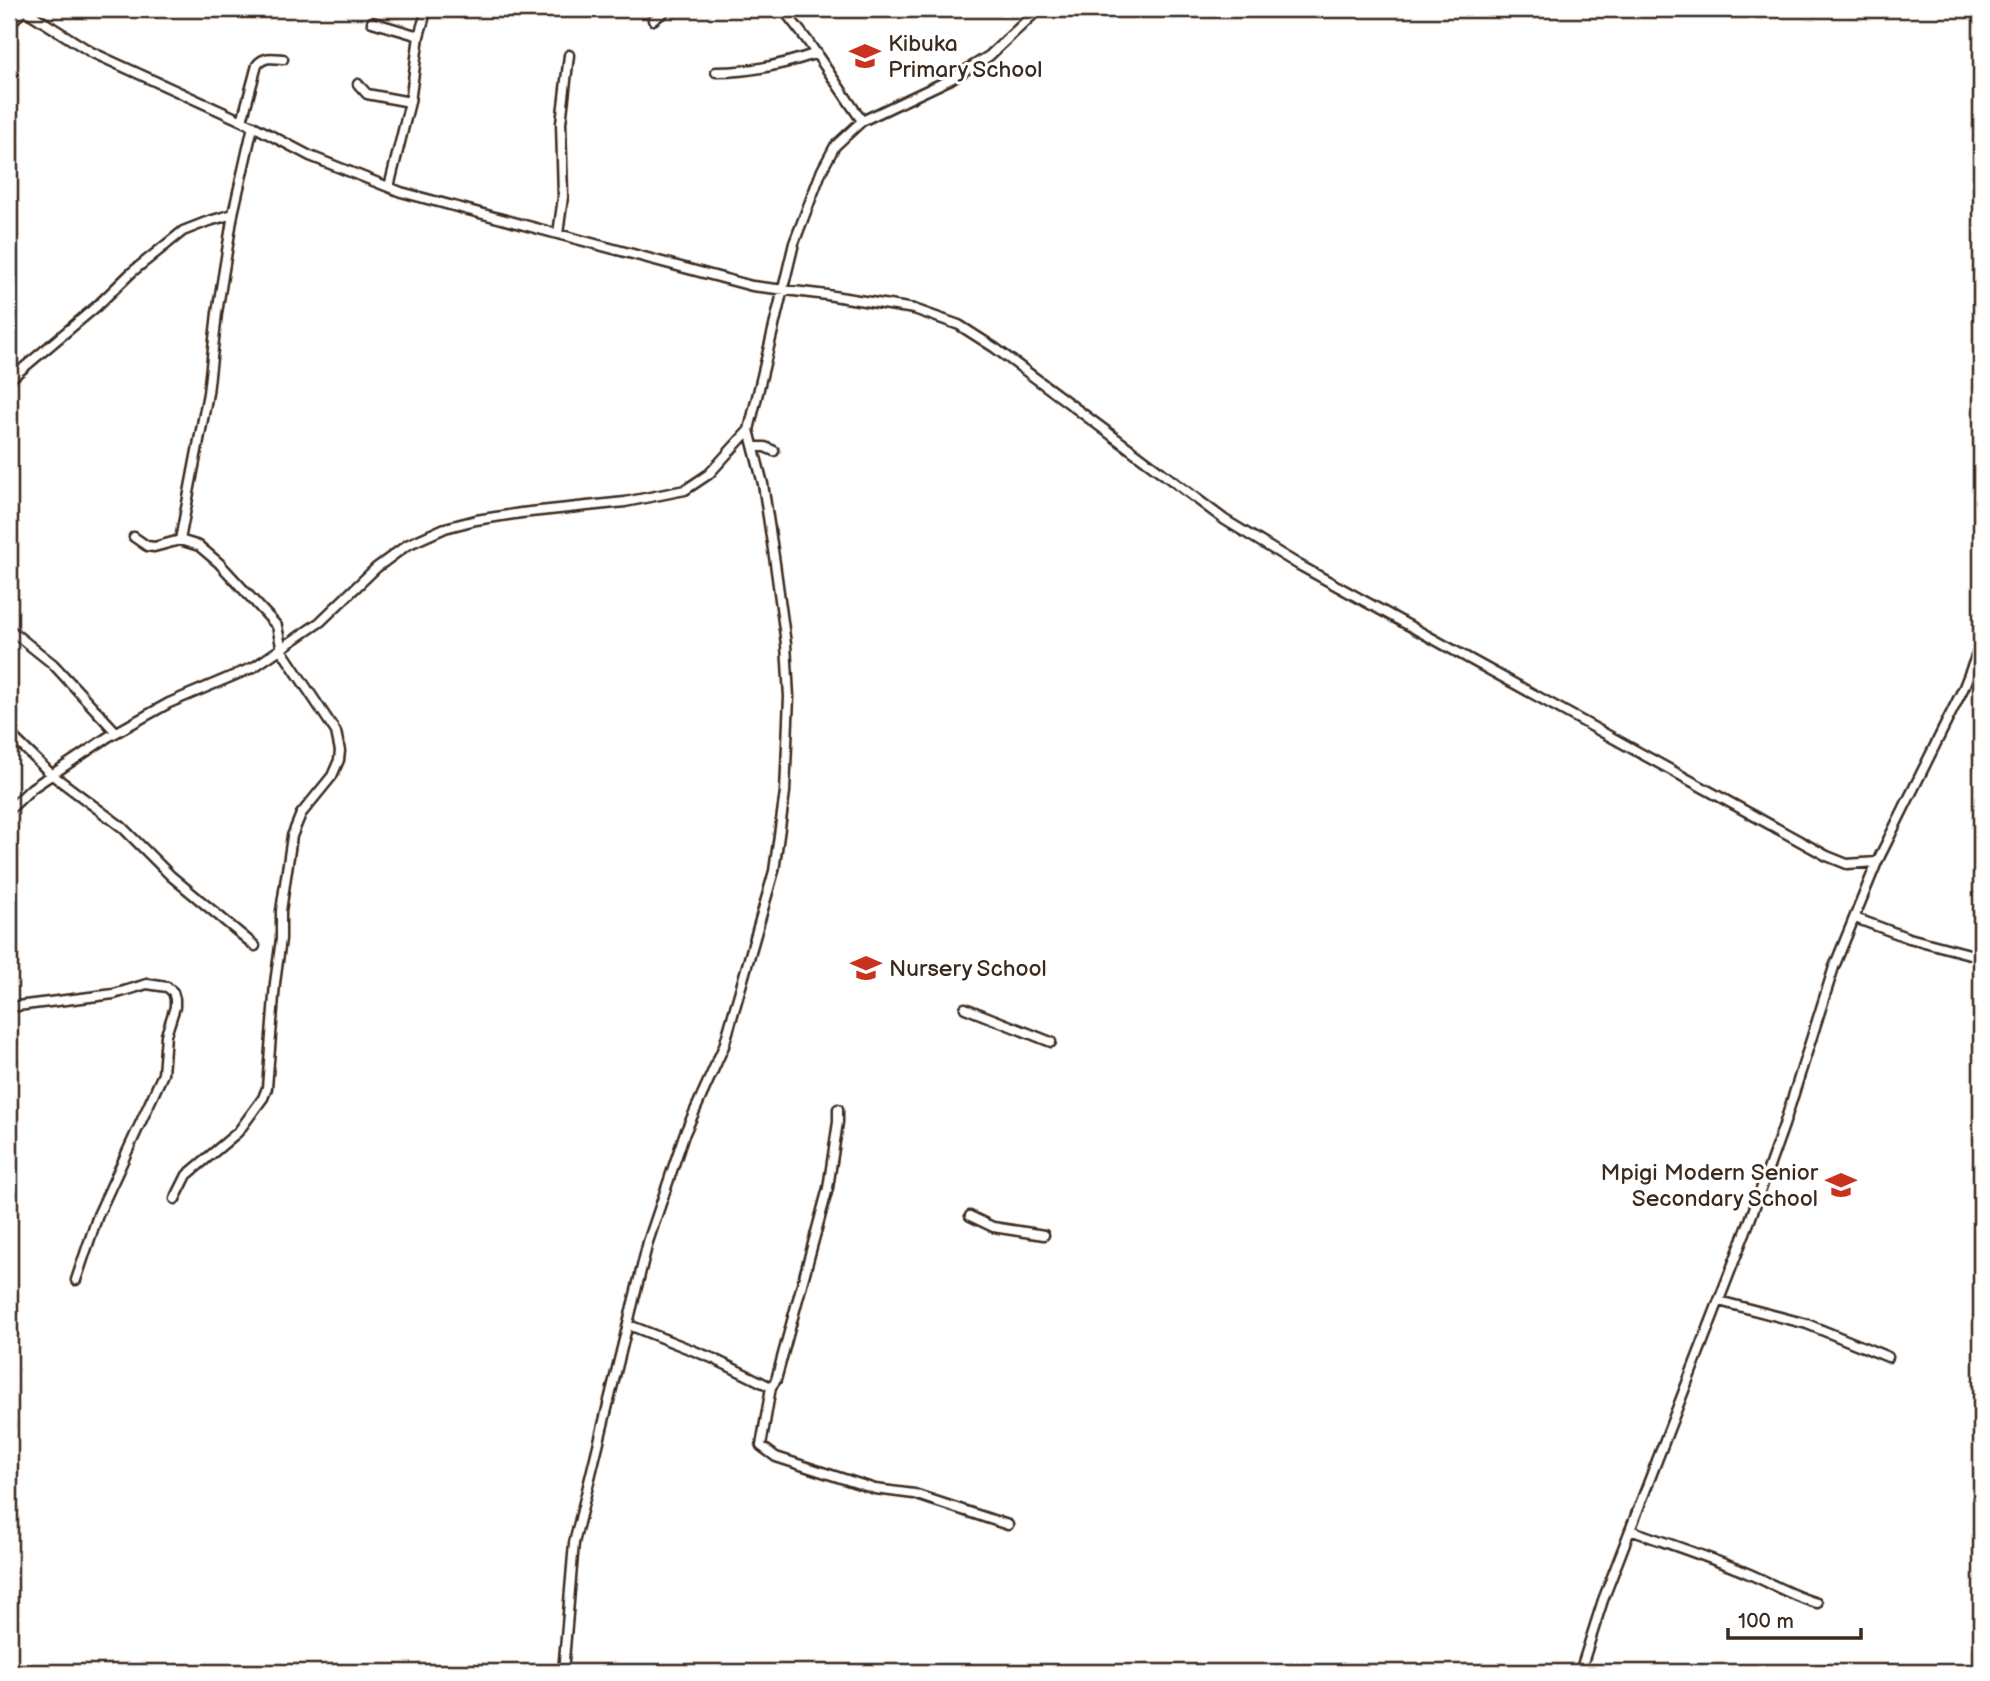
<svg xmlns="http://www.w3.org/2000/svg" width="1990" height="1681" viewBox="0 0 1990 1681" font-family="'Balsamiq Sans',sans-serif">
	<rect width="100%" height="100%" fill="#fff"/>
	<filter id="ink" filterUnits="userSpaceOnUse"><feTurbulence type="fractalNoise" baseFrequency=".0143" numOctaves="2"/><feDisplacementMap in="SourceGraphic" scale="14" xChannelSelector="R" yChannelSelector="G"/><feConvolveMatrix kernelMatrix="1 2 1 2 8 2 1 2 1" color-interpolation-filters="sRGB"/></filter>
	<g filter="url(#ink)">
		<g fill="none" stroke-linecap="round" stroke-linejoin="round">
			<g stroke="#3b2a1e" stroke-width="13">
				<path id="minor" d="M23,9L91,52L253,126L310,156L401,192L752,286L827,295L914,309L959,325L995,348L1225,520L1299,565L1827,856L1847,864L1877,862
					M783,9L807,40L862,121
					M653,20L668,9
					M372,22L419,36
					M9,24L25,9
					M716,72C751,72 783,65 817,53
					M358,84L367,94L410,102
					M9,100V106
					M242,121L257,65C264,56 273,58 283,59
					M389,187L410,102L419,36L427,9
					M558,234L563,197L561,123L569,55
					M9,380L97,306L132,272L183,231L206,222L233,214
					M754,447H765L774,451
					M134,537L147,546L154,547L180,540L199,546L219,563L277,626L282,651L336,732L340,751L339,760L332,776L301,814L292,836L281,911V939L275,983L267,1088L263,1098L238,1132L187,1175L175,1199
					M180,540L208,393L217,313L233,214L253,126
					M9,629L53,664L116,732
					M9,733L51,774L122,827L171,876L255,946
					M9,810L32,788L108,737L169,703L254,667L320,622L376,568L407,545L445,528L476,520L521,513L625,502L685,490L709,474L749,430
					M1855,918L1909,938L1981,957
					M9,1007L114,994L147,984L167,987L173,992L175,999V1007L166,1035L163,1074L98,1215L76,1280
					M965,1008L1051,1042
					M838,1109V1122L828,1188L776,1380L771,1387L761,1446L776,1457L875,1489L914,1494L1008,1525
					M970,1216L993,1227L1044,1235
					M1719,1301L1807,1324L1888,1357
					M629,1325L712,1358L771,1387
					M1630,1530C1669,1544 1709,1557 1747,1573C1771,1583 1792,1596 1817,1603
					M563,1672L574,1543L648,1242L684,1135L724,1046L774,871L785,792L789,697L786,644L775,563L763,484L749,430L794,243L822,170L835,146L862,121L951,79L989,56L1039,9
					M1580,1672L1603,1600L1750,1220L1784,1125L1834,967L1877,862L1964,687L1981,644"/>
			</g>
			<use href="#minor" stroke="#fff" stroke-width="8"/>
		</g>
	</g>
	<defs>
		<g id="school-bare" transform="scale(2.415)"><path d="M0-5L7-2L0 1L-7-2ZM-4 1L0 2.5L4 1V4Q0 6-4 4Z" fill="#c8321e" stroke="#fff" stroke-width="2.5" paint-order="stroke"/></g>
	</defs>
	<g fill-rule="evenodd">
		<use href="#school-bare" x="865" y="56"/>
		<use href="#school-bare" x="866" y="968"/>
		<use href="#school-bare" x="1841" y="1185"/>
	</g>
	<g text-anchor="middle" stroke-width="6" stroke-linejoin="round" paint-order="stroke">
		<g font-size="23" fill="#3b2a1e" stroke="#fff" text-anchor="start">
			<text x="888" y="51">Kibuka<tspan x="888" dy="26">Primary School</tspan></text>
			<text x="889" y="976">Nursery School</text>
			<text x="1818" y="1180" text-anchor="end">Mpigi Modern Senior<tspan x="1818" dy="26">Secondary School</tspan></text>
		</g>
	</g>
	<rect width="1990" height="1681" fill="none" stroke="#fff" stroke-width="35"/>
	<rect x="18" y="18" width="1955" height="1646" fill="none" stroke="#3b2a1e" stroke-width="2.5" filter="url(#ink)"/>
	<path d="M1728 1628v10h133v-10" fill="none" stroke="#3b2a1e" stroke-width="3.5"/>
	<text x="1738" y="1628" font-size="21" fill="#3b2a1e" stroke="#ffffff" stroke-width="5" paint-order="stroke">100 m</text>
</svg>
